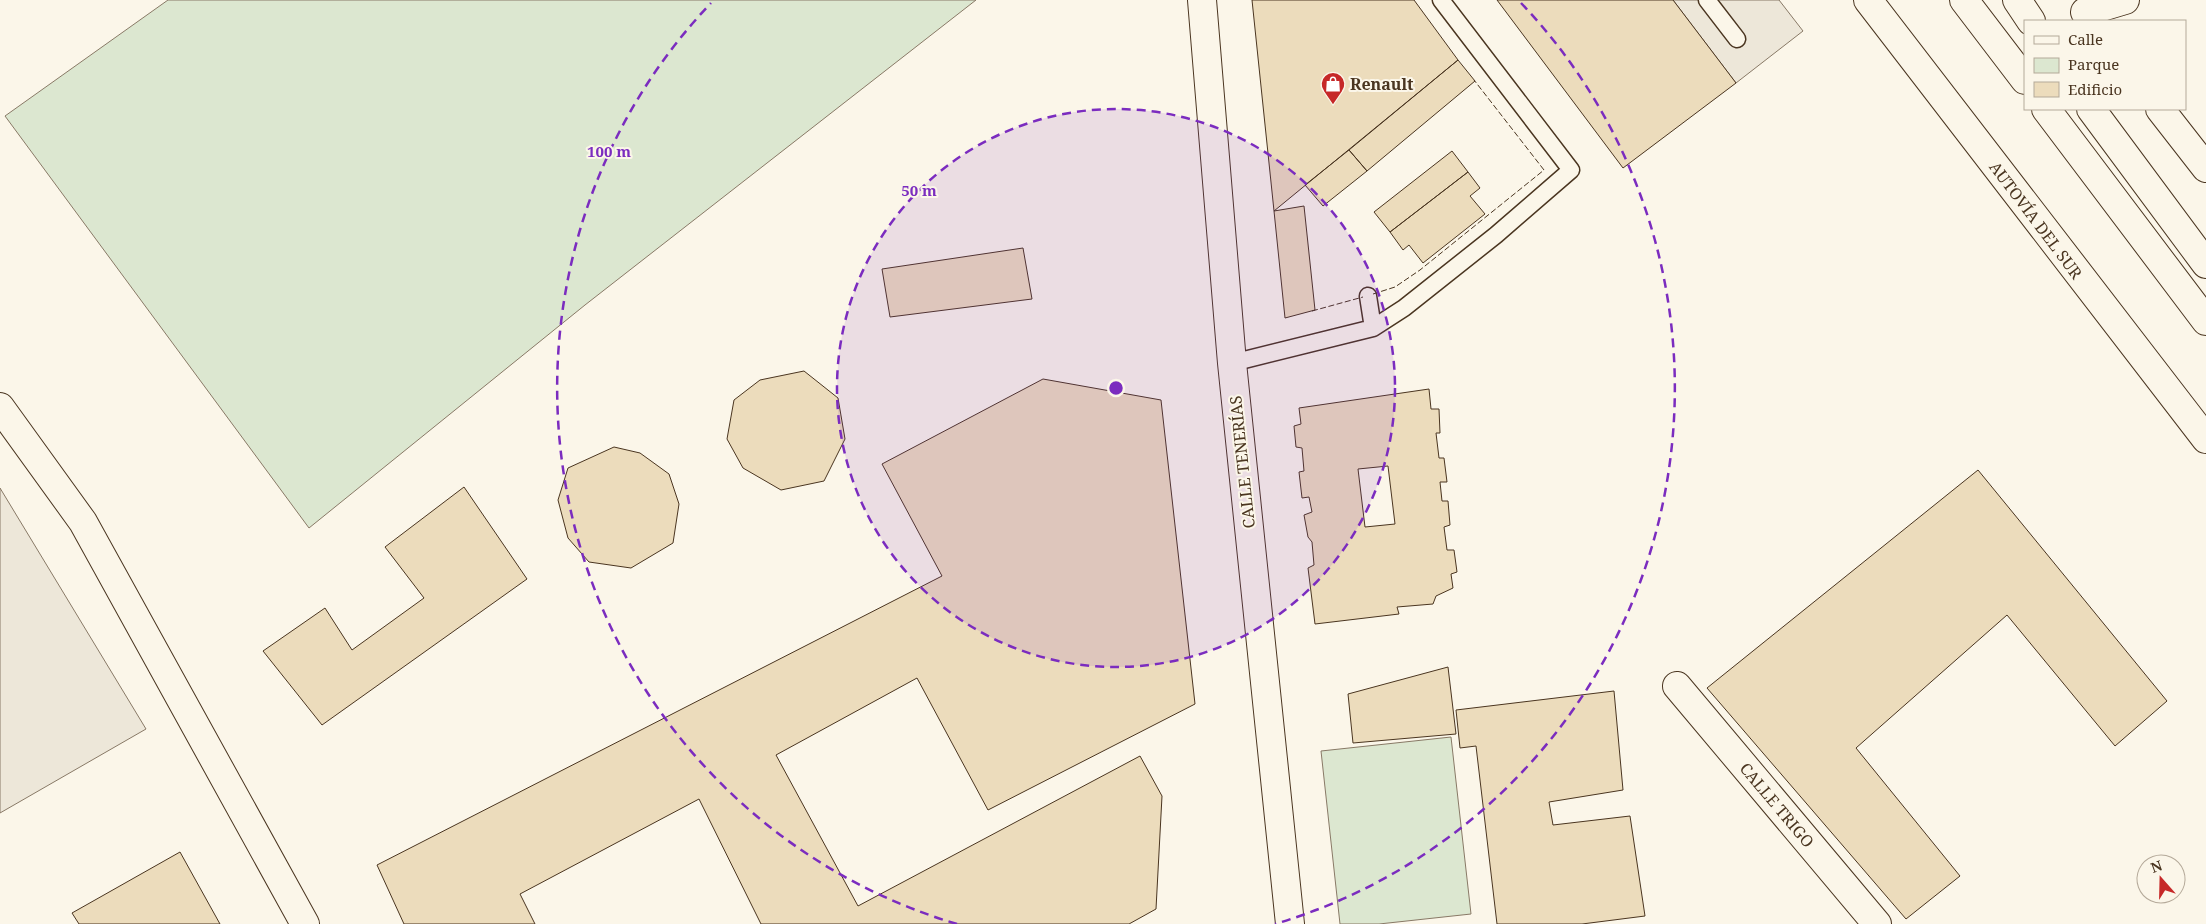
<svg xmlns="http://www.w3.org/2000/svg" width="2206" height="924" viewBox="0 0 2206 924" font-family="'Noto Serif',serif">
	<rect width="100%" height="100%" fill="#fbf6e9"/>
	<path fill="#dce7d0" stroke="#887966" d="M168,0H976L585,305L309,528L5,116Z
		M1451,737L1471,914L1379,924H1340L1321,751Z"/>
	<path fill="#ede7d9" stroke="#887966" d="M1673,0H1779L1803,31L1736,83Z
		M0,488L146,729L0,813Z"/>
	<path fill="#ecdcbc" stroke="#4a3520" fill-rule="evenodd" d="M1252,0H1414L1458,60L1274,211Z
		M1497,0H1673L1736,83L1623,168Z
		M1458,60L1475,81L1367,171L1349,150Z
		M1349,150L1367,171L1323,206L1305,185Z
		M1452,151L1468,172L1390,232L1374,212Z
		M1468,172L1480,188L1470,196L1485,214L1423,263L1409,245L1403,250L1390,232Z
		M1304,206L1315,310L1285,318L1274,211Z
		M1023,248L1032,299L890,317L882,269Z
		M804,371L838,398L845,439L824,481L781,490L743,468L727,439L734,400L760,380Z
		M1043,379L1161,400L1195,704L988,810L917,678L776,755L858,906L1140,756L1162,796L1156,909L1129,924H761L699,799L520,894L535,924H404L377,865L942,576L882,464Z
		M1429,389L1431,409H1439L1440,433H1436L1439,458H1444L1447,482H1440L1442,501H1448L1450,525L1444,527L1447,550H1454L1457,572L1451,574L1453,588L1436,596L1433,604L1397,607L1399,614L1315,624L1308,568L1314,565L1312,542L1308,537L1304,515L1312,512L1309,497L1302,498L1299,472L1304,471L1302,448L1296,447L1294,426L1301,424L1299,408ZM1388,466L1395,524L1365,527L1358,469Z
		M614,447L640,453L669,474L679,504L673,543L631,568L589,562L568,538L558,500L568,468Z
		M1978,470L2167,701L2115,746L2007,615L1856,748L1960,876L1906,919L1707,688Z
		M464,487L527,579L322,725L263,651L325,608L352,650L424,598L385,547Z
		M1448,667L1456,734L1353,743L1348,694Z
		M1614,691L1623,790L1549,802L1553,825L1630,816L1645,916L1582,924H1497L1476,746L1460,748L1456,710Z
		M180,852L220,924H79L72,913Z"/>
	<g fill="none" stroke-linecap="round" stroke-linejoin="round">
		<g stroke="#4a3520" stroke-width="19">
			<path id="lane" d="M1707,0L1737,39
				M1368,296L1373,328
				M1232,363L1373,328L1404,308L1496,235L1571,170L1441,0"/>
		</g>
		<g stroke="#4a3520" stroke-width="30">
			<path id="street" d="M1202,0L1232,363L1290,924
				M2085,12L2125,0
				M2160,109L2206,168
				M0,407L83,522L305,924
				M1677,686L1877,924"/>
		</g>
		<g stroke="#4a3520" stroke-width="30">
			<path id="highway" d="M1868,0L2206,439
				M1964,0L2025,80
				M2017,0L2031,21
				M2046,109L2206,321
				M2091,109L2206,264"/>
		</g>
		<use href="#lane" stroke="#fbf6e9" stroke-width="16"/>
		<use href="#street" stroke="#fbf6e9" stroke-width="28"/>
		<use href="#highway" stroke="#fbf6e9" stroke-width="28"/>
		<path stroke="#4a3520" stroke-width="1" stroke-dasharray="6 2.5" stroke-linecap="butt" d="M1373,294L1395,287L1420,270L1544,170L1474,80
			M1312,311L1363,297"/>
	</g>
	<circle cx="1116" cy="388" r="279" fill="#7b2cbf" fill-opacity=".12"/>
	<g fill="none" stroke="#7b2cbf" stroke-width="2.5" stroke-dasharray="9 6">
		<circle cx="1116" cy="388" r="279"/>
		<path d="M957 924A559 559 0 0 1 711 3M1521 3A559 559 0 0 1 1275 924"/>
	</g>
	<defs>
		<g id="shop-pin" transform="scale(1.25)"><path d="M0 17L-7.5 6A9.5 9.5 0 1 1 7.5 6Z" fill="#c62828" stroke="#fbf6e9"/><path d="M-5-2.5h2.3a2.7 3.5 0 0 1 5.4 0H5L5.5 6h-11ZM-1.5-2.5h3a1.5 2.3 0 0 0-3 0Z" fill="#fff"/></g>
	</defs>
	<g fill-rule="evenodd">
		<use href="#shop-pin" x="1333" y="84"/>
	</g>
	<g text-anchor="middle" stroke-width="4" stroke-linejoin="round" paint-order="stroke">
		<g font-size="16" font-weight="bold" fill="#4a3520" stroke="#fbf6e9" text-anchor="start">
			<text x="1350" y="90">Renault</text>
		</g>
		<g font-size="16" fill="#4a3520" stroke="#fbf6e9">
			<text transform="translate(2036 220) rotate(53)" y="6">AUTOVÍA DEL SUR</text>
			<text transform="translate(1242 462) rotate(-96)" y="6">CALLE TENERÍAS</text>
			<text transform="translate(1777 805) rotate(50)" y="6">CALLE TRIGO</text>
		</g>
	</g>
	<circle cx="1116" cy="388" r="8" fill="#7b2cbf" stroke="#fbf6e9" stroke-width="2.5"/>
	<g font-size="15" text-anchor="middle" font-weight="bold" fill="#7b2cbf" stroke="#fbf6e9" stroke-width="4" stroke-linejoin="round" paint-order="stroke">
		<text x="609" y="157">100 m</text>
		<text x="919" y="196">50 m</text>
	</g>
	<rect x="2024" y="20" width="162" height="90" fill="#fbf6e9" stroke="#b4a999"/>
	<rect x="2034" y="36" width="25" height="8" fill="#fbf6e9" stroke="#b4a999"/>
	<text x="2068" y="45" font-size="15" fill="#4a3520">Calle</text>
	<rect x="2034" y="58" width="25" height="15" fill="#dce7d0" stroke="#b4a999"/>
	<text x="2068" y="70" font-size="15" fill="#4a3520">Parque</text>
	<rect x="2034" y="82" width="25" height="15" fill="#ecdcbc" stroke="#b4a999"/>
	<text x="2068" y="95" font-size="15" fill="#4a3520">Edificio</text>
	<g transform="translate(2161 879) rotate(340)"><circle r="24" fill="#fbf6e9" stroke="#b4a999"/>
	<path d="M0-4L9 19L0 12L-9 19Z" fill="#c62828"/>
	<text y="-8" font-size="14" font-weight="bold" text-anchor="middle" fill="#4a3520">N</text>
	</g>
</svg>
